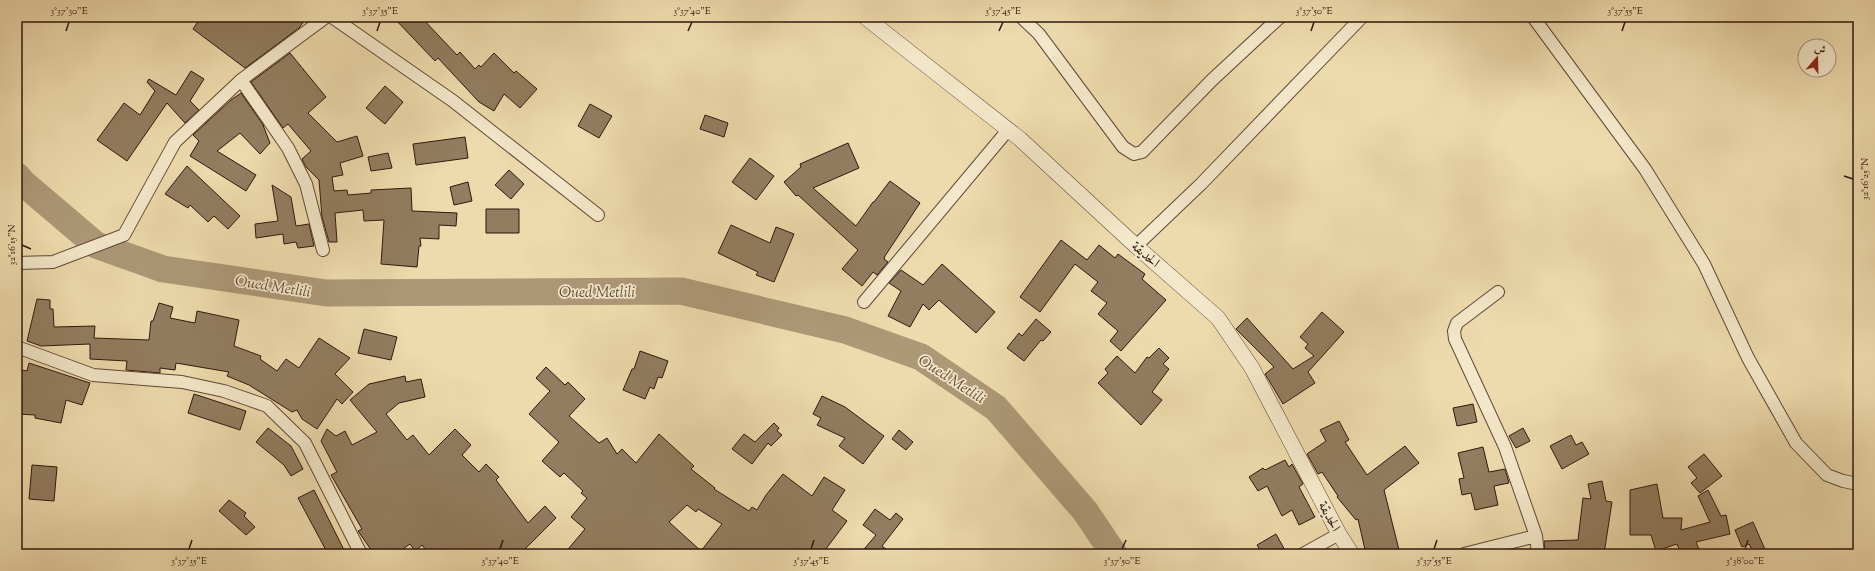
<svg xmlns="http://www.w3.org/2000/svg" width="1875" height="571" viewBox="0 0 1875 571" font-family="'Sorts Mill Goudy',Amiri,serif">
	<rect width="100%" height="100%" fill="#eedbad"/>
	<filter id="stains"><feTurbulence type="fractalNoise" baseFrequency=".005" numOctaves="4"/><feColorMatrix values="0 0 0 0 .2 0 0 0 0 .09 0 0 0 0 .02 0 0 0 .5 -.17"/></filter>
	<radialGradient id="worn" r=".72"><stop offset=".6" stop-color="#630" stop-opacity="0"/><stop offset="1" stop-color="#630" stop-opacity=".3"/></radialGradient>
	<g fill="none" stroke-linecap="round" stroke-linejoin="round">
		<path stroke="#ad9877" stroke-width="27" d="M17,176L22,182L96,245L163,269L326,293L681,291L845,330L921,357L996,408L1085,511L1114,554"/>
	</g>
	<path fill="#927d60" stroke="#2f170d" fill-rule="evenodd" d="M201,17H307L299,28L245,68L193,29Z
		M393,17H421L457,55L460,52L475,69L479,65L481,67L494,53L514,73L516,71L537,89L520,108L504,94L494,111L479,102L438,58L435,61Z
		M290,53L326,97L308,113L337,142L357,136L363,156L340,163L343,175L332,177L334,191L347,190L348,195L371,193V190L411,188L412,211L457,213L456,226L439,225V239L420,238L421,246H419L417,267L381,264L384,220L364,221L363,210L335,213L337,242H329L322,217L319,180L306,167L302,159L311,151L288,124L283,128L251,82Z
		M191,71L204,79L190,101L199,110L185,123L167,103L127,161L97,140L124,103L140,115L155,91L147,82L149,79L176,95Z
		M385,86L403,102L385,124L366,108Z
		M241,93L264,126L263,125L270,143L260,154L240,133L217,151L256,175L246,191L190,156L199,141L193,135L231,100Z
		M590,104L612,116L599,138L578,126Z
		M705,115L728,123L724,137L700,129Z
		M465,137L468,158L416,165L413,144Z
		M848,143L859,168L813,188L856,226L873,202H874L890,181L920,203L885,256L884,259L888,262L877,275L873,272L862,286L842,269L858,250L798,195L796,196L784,182L801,167L800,164Z
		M388,153L392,168L371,171L368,157Z
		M750,158L774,176L756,200L732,182Z
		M187,166L240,216L228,229L214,216L208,222L190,205L188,208L165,194Z
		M509,170L524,184L511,199L495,185Z
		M468,182L472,201L454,205L450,187Z
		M272,185L291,197L296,226L309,224L314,246L298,248L296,242L284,244L283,234L256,238L255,224L278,221Z
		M486,209H519V233H486Z
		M731,225L770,243L776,227L794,234L774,282L756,275L758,272L718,253Z
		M1061,240L1087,260L1099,245L1115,258L1118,254L1145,274L1142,279L1166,300L1121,351L1110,341L1118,331L1098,314L1107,303L1091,291L1098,282L1075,264L1040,312L1020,297Z
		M942,264L995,312L976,333L939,300L929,310L923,304L910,327L888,316L901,291L889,283L901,270L923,285Z
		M37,299L50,300V309H53L54,327L95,326L94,338L149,340L151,321H153L159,303L173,307L170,318L195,323L197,311L239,320L234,346L261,356L260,359L277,371L286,359L299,368L319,338L350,358L335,374L353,392L342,404L337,399L317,429L302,419L297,410L292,412L249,385L227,376L229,372L176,363L175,370L160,368V373L126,370L127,361L90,359V344L41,346L27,341Z
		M1322,312L1344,332L1308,372L1315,383L1283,404L1265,374L1274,367L1236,329L1247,318L1293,369L1314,356L1305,348L1308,344L1300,337Z
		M1036,319L1051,332L1043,341L1041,340L1024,361L1007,348L1019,333L1022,336Z
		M364,329L397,337L391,360L358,353Z
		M1159,348L1169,358L1163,364L1169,369L1152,392L1162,400L1141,425L1098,383L1108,373L1105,369L1117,356L1135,373L1147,357L1149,358Z
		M640,351L668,361L662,378L658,377L654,389L650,387L645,399L623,390L632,369H634Z
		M29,363L90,383L82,405L66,400L61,423L35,418V415L17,414V369L27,371Z
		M546,367L565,385L568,382L585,399L569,416L599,443L607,438L617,454L622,449L636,463L659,434L694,466L691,469L715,488L714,489L749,511L752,507L757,510L766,495L783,474L812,496L824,477L845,490L832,510L847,521L822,554H564L585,529L571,517L587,498L581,493L583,491L564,473L560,477L542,461L559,442L529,414L550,391L536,378ZM687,505L696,512L698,509L722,524L701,551L669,522Z
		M405,376L406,382L421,379L425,397L399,403L386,414L407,440L413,435L429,455L455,429L471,445L462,455L479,472L486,464L499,477L496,480L528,523L545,506L556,518L520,554H429L422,545L415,551L410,544L396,554H374L358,531L362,529L331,475L337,472L321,441L327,429L336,436L345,431L352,445L377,432L350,400L369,384Z
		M194,394L246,411L240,430L188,413Z
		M822,396L845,407L884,436L863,464L839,446L845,438L817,425L821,418L813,414Z
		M1473,404L1477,422L1457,426L1453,408Z
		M1339,421L1349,440L1345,442L1367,475L1405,446L1419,463L1384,490L1400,554H1366L1358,519L1356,520L1337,497L1338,496L1322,472L1318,474L1307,454L1326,441L1320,430Z
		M774,423L779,428L777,431L782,435L771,446L768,443L752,464L732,449L744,434L755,442Z
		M268,428L291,446L303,469L291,476L284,465L256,442Z
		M1523,428L1530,441L1516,448L1509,436Z
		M899,430L913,442L906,450L892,439Z
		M1571,435L1576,445L1582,442L1589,454L1562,469L1550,446Z
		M1483,447L1489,472L1505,469L1509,483L1494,486L1498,505L1475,510L1471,493L1462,495L1459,479L1464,478L1458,453Z
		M1704,454L1722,476L1700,493L1691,483L1697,478L1688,467Z
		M1285,460L1289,467L1292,464L1303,484L1299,487L1315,517L1299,525L1292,510L1282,516L1267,486L1258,491L1249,477L1263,468L1265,470Z
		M32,465L57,467L54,501L29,499Z
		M1602,481L1606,501L1612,502L1604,554H1545L1544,541L1578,540L1583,498L1591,499L1588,484Z
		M1657,484L1663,518H1682L1681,530L1710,522L1698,496L1708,490L1721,516L1726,515L1730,534L1696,542L1701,554H1681L1677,544L1656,551L1651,535H1630V490Z
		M314,490L344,550L347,554H328L298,498Z
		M229,500L246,513L244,516L255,527L246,535L219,511Z
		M875,509L890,520L896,513L903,519L882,546L892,554H860L876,535L863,525Z
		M1753,522L1767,554H1754L1749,544L1742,547L1735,530Z
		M1276,534L1287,554H1262L1257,545Z"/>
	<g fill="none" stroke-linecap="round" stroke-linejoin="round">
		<g stroke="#5f4835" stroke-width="14">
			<path id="minor" d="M332,17L453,101L598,215
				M1021,17L1039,34L1123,147L1134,154L1142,152L1212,80L1280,17
				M1533,17L1645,169L1704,264L1748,358L1796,443L1827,475L1843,481L1858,484
				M241,80L288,148L306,184L323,250
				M1136,246L1201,184L1362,17
				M17,263L53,262L124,235L175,142L241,80L326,17
				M864,302L1008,130
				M17,347L93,375L182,382L224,391L267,406L305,443L361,554
				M1536,536L1538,554
				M1303,554L1339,534
				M1464,554L1536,536L1505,447L1455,339L1454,331L1457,323L1498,292"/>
		</g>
		<g stroke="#5f4835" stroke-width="16">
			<path id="tertiary" d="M865,17L1020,139L1136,246L1218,318L1252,368L1339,534L1352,554"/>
		</g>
		<use href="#minor" stroke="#f4e8ca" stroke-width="12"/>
		<use href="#tertiary" stroke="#f4e8ca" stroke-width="15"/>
	</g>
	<path fill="none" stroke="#2f170d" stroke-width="1.5" d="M66,31L69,22M377,31L380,22M688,31L692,22M999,31L1003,22M1311,31L1314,22M1622,31L1625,22M1844,176L1853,179M22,245L31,249M189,549L192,540M500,549L503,540M811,549L814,540M1122,549L1126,540M1434,549L1437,540M1745,549L1748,540"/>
	<g text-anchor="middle" stroke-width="3.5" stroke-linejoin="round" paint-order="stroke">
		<g font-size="14" fill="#2f170d" stroke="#f4e8ca">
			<text transform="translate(1146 254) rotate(41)" y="5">الحديقة</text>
			<text transform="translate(1330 516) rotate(62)" y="5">الحديقة</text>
		</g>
		<g font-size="15" font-style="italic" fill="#614b37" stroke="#f4e8ca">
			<text transform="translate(273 286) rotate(9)" y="5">Oued Metlili</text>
			<text x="597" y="297">Oued Metlili</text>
			<text transform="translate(952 379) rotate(33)" y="5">Oued Metlili</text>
		</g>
	</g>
	<rect width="1875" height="571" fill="none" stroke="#eedbad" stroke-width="44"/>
	<g transform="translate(1817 58) rotate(20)"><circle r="19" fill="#f4e8ca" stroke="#a5947e"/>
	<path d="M0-3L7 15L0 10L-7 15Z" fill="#8f2418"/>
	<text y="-6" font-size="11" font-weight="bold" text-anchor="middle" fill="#2f170d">ش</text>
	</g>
	<rect x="22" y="22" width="1831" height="527" fill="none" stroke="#2f170d" stroke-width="1.5"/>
	<g font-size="10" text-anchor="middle" fill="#2f170d">
		<text x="69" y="14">3°37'30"E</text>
		<text x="380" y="14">3°37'35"E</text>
		<text x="692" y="14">3°37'40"E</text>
		<text x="1003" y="14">3°37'45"E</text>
		<text x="1314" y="14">3°37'50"E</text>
		<text x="1625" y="14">3°37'55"E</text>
		<text transform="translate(1864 179) rotate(-90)" y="4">32°16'25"N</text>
		<text transform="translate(11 245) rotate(-90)" y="4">32°16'15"N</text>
		<text x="189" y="564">3°37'35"E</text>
		<text x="500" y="564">3°37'40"E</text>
		<text x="811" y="564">3°37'45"E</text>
		<text x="1122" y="564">3°37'50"E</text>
		<text x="1434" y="564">3°37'55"E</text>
		<text x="1745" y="564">3°38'00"E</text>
	</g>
	<rect width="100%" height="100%" filter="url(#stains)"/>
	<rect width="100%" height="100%" fill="url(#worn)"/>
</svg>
